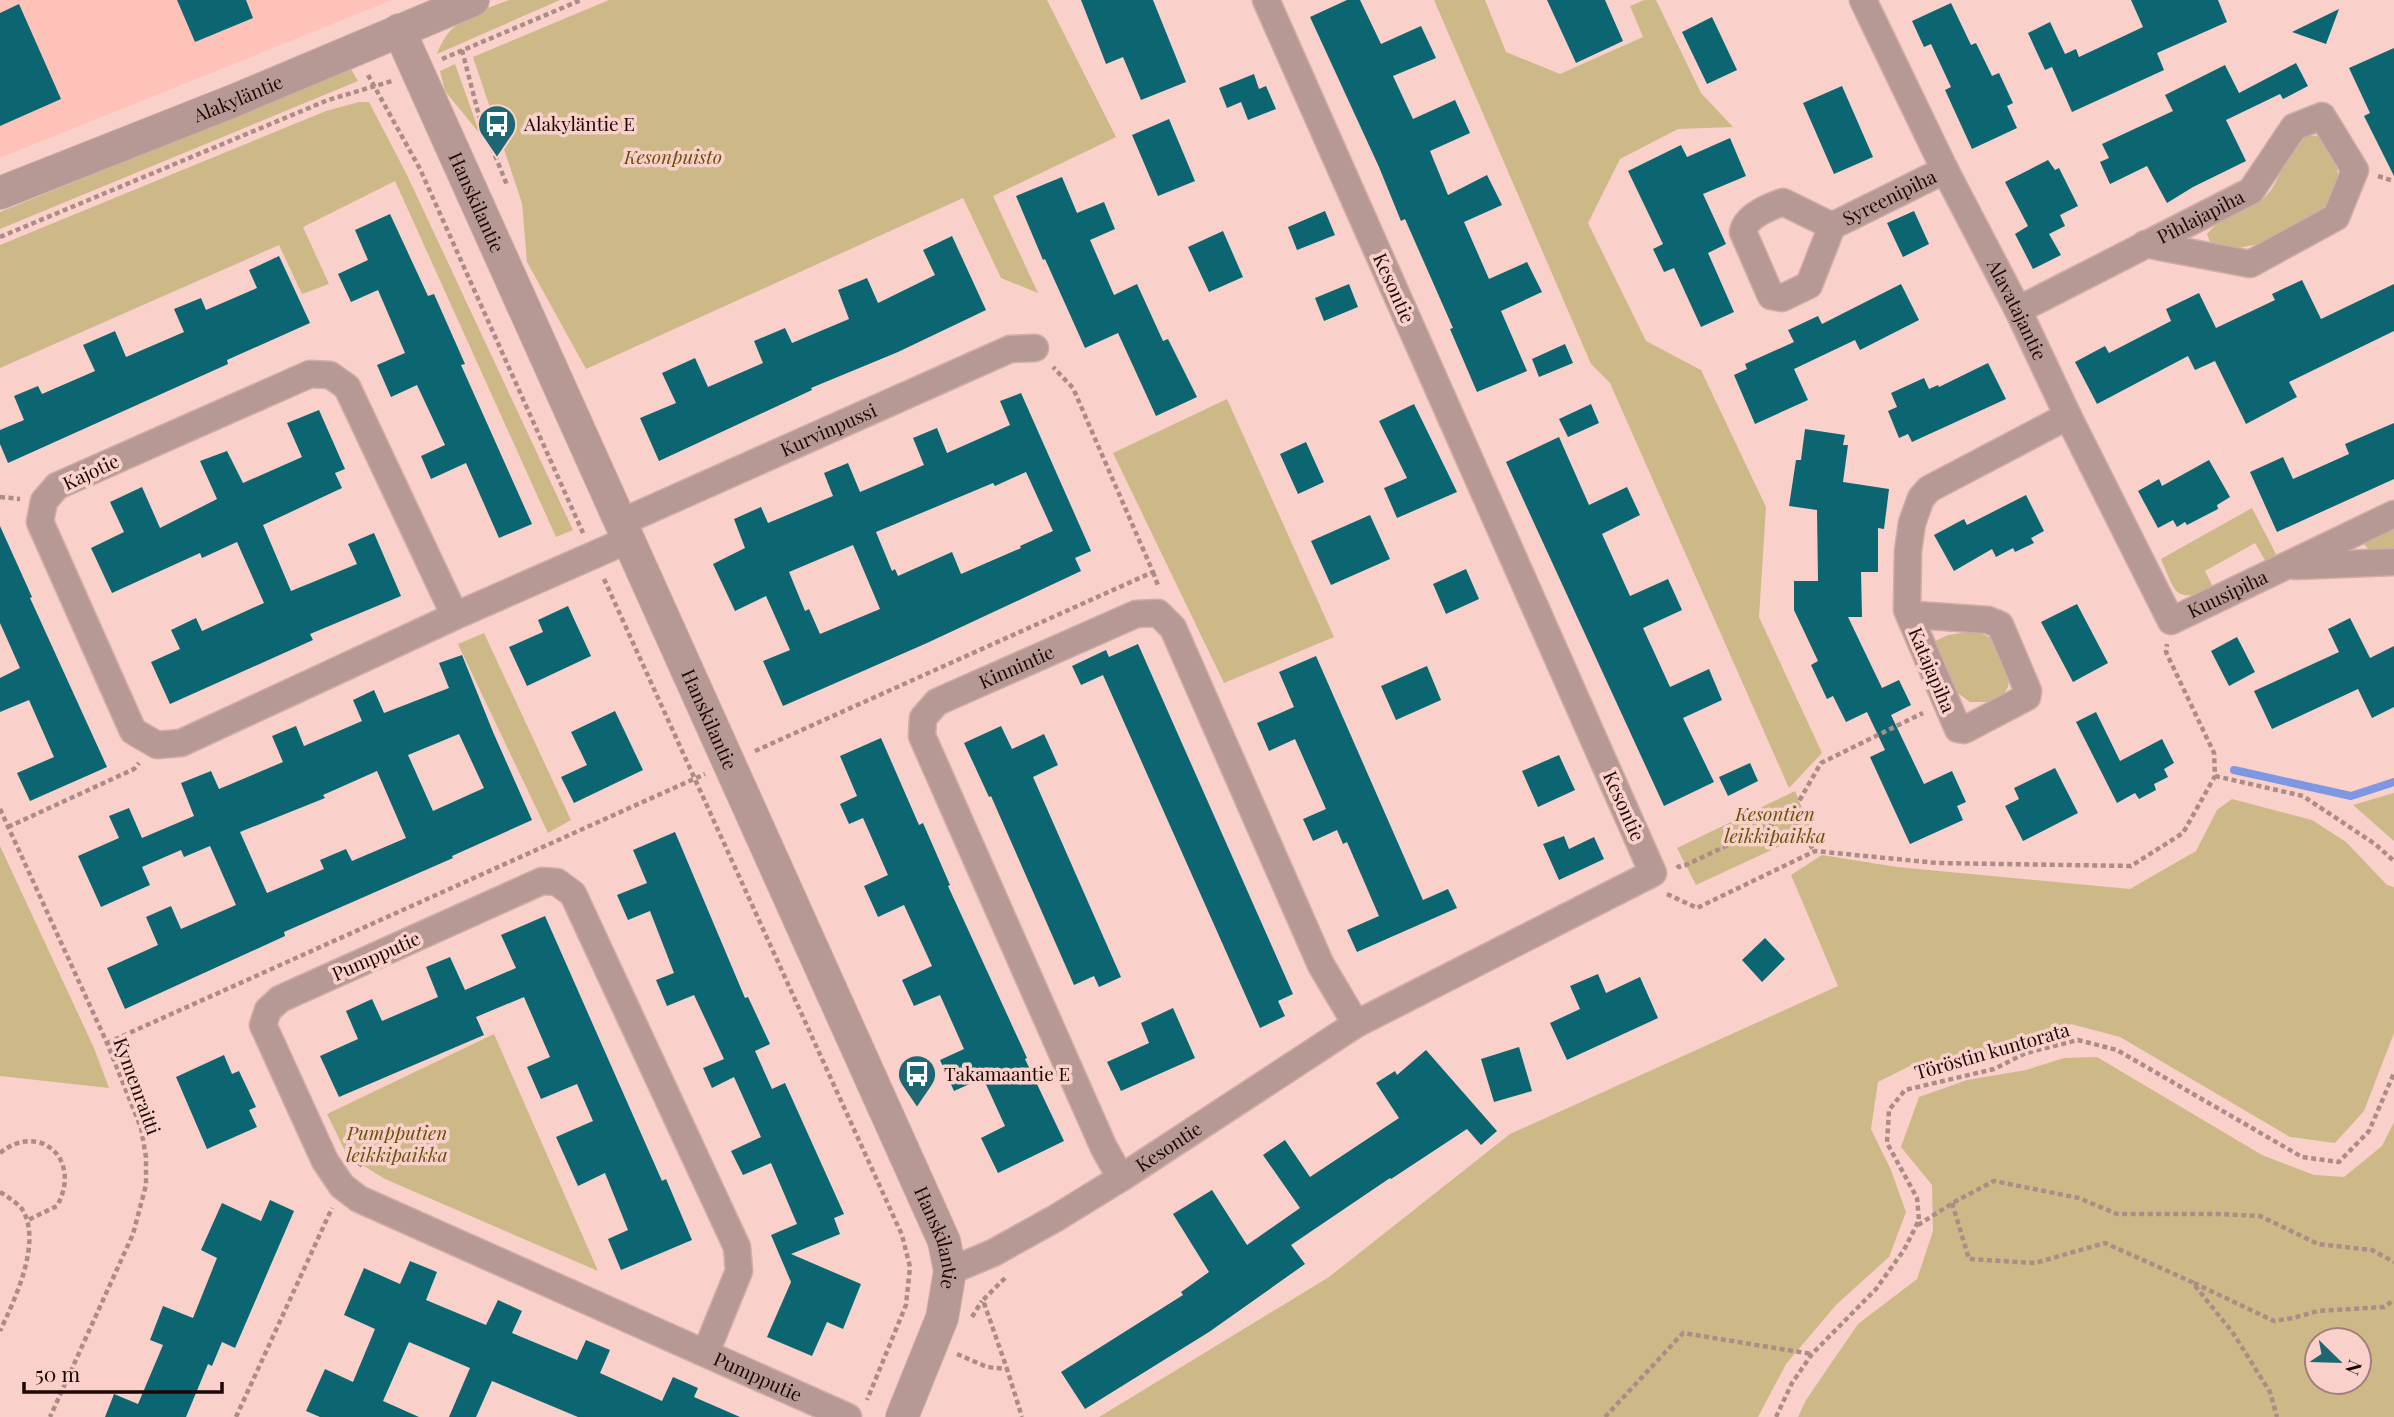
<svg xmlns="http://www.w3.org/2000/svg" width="2394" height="1417" viewBox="0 0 2394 1417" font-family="'Playfair Display',serif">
	<rect width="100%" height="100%" fill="#f9d1ca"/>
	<path fill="#fec2b8" d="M0,0H392L0,158Z"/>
	<path fill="#cdb987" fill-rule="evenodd" d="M509,0H560L437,54C450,18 476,13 509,0Z
		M609,0H1047L1116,137L993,196L1038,293L1001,278L963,198L586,369L527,262L522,203L473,57Z
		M1434,0H1485L1506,52L1560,74L1643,37L1630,6L1644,0H1656L1701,93L1733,127L1678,129L1620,159L1588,223L1646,341L1701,370L1766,507L1759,617L1822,753L1789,788L1610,383L1591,364Z
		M455,64L480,134L445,91L440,71Z
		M351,69L358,81L0,229V212Z
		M359,102H369L407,175L573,530L556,537L395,181L303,227L329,284L302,294L279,245L0,368V245L326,111Z
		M2307,135L2317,136L2325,142L2337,168L2339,181L2325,209L2264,243L2238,248L2220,247L2210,242L2207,234C2221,216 2246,214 2263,199C2283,181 2283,150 2307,135Z
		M1227,399L1334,637L1224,683L1113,453Z
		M2252,508L2277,556L2266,562L2255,543L2205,571L2214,589C2174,603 2176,594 2161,559Z
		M2394,527V550H2369L2363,543Z
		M1968,632L1982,634L1993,639L2010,672L2008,687L2002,697L1995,702H1970L1954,690L1933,642L1948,635Z
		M484,633L571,820L548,833L458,644Z
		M1795,791L1812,831L1696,885L1677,848Z
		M2394,793V841L2353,805Z
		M2232,799L2312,820L2346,842L2387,885L2394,887V1033L2364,1111L2335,1143L2290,1137L2120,1037L2071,1024L2003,1053L1916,1063L1878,1082L1871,1129L1891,1170L1906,1212L1889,1257L1836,1305L1786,1364L1758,1417H1099L1329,1277L1510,1134L1838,986L1791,875L1822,855L1897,867L2130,889L2196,851L2217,810Z
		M0,846L94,1048L109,1088L0,1076Z
		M494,1034L598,1271L385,1179L364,1166L344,1149L327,1114Z
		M2097,1057L2262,1155L2314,1175L2344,1177L2382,1146L2394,1122V1417H1798L1806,1400L1858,1324L1917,1279L1933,1231L1932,1185L1901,1147L1919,1097L1967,1080L2026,1070L2064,1058ZM2359,1340V1382H2317V1340Z"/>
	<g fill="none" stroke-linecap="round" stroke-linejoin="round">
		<path stroke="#7e97e3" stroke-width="8" d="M2234,770L2351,796L2394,782"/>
	</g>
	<path fill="#0b6672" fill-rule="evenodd" d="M177,0H246L253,18L195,42Z
		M1081,0H1153L1186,82L1141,100L1123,57L1106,64Z
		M1347,0H1360L1381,44L1421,26L1436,58L1393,76L1413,119L1455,100L1470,133L1430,151L1448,195L1487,175L1502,205L1464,222L1489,279L1527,262L1542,292L1501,311L1527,371L1477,392L1450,329L1453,328L1405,219L1401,221L1379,167L1310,17Z
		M1547,0H1605L1623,41L1576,63Z
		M2131,0H2218L2227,22L2157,53L2164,70L2072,112L2052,67L2045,70L2028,33L2050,22L2065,54L2076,49L2079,57L2143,27Z
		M1951,3L1971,45L1976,43L1992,76L1999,73L2013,103L2007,106L2017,128L1972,149L1945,90L1951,87L1931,44L1924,47L1912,21Z
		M19,4L61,99L0,126V13Z
		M2339,9L2326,44L2292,32Z
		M1712,17L1737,70L1707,84L1682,32Z
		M2394,48V176L2364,116L2370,113L2349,68Z
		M2296,63L2308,86L2283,99L2280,94L2226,120L2246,161L2193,187L2167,203L2147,166L2110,184L2100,162L2109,158L2102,144L2173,111L2165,95L2225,65L2239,93Z
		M1254,74L1259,89L1266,86L1276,109L1248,120L1241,102L1227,108L1219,88Z
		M1842,86L1873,157L1834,174L1803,103Z
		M1169,119L1195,181L1158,196L1132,135Z
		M1730,138L1746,176L1703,194L1726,244L1708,253L1734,312L1701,327L1674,268L1664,272L1653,249L1663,244L1628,171L1681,145L1687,157Z
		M2048,160L2055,170L2059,168L2078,206L2060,215L2065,226L2049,234L2061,255L2033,269L2015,234L2028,226L2005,182Z
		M1062,177L1077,213L1104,202L1115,229L1090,240L1114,295L1137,284L1163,341L1168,339L1197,397L1156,416L1118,333L1085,348L1045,259L1043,260L1016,196Z
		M1325,211L1335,235L1297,250L1288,227Z
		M1914,211L1929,244L1903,257L1887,223Z
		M390,214L428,296L434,294L465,364L461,365L532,524L499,538L466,463L431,479L421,456L445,445L417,385L391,397L377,365L405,353L378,290L351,302L338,274L368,260L355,230Z
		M1223,231L1243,277L1209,292L1188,247Z
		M952,236L986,310L898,352L811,388L812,390L659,461L640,418L676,403L662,373L695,358L708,387L763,363L754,341L785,328L792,343L849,319L838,290L867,278L878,303L935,275L923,250Z
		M279,256L310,323L227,360L228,364L8,463L0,444V430L24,420L14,396L38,386L42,394L95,371L83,345L115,331L126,357L184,332L174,309L201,298L206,310L257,288L249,270Z
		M2302,280L2321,319L2394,284V331L2289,382L2297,397L2246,424L2215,361L2195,370L2188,356L2097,404L2075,362L2105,346L2109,353L2171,321L2166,309L2199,293L2216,328L2275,300L2272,294Z
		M1349,284L1358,307L1324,321L1315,298Z
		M1901,284L1919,320L1860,350L1855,340L1794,369L1808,400L1755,424L1734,375L1747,369L1745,364L1794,342L1788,330L1818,316L1822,324Z
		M1565,344L1573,363L1539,377L1532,359Z
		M1988,363L2006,399L1912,442L1908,434L1899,438L1888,411L1897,407L1891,393L1924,378L1929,389L1938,385L1939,387Z
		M1021,393L1091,551L1075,558L1081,571L927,643L783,706L763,661L790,650L766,596L735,611L713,564L745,548L734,519L761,507L768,523L833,496L824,473L848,463L860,492L924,465L913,438L937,428L947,453L1010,425L1000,401ZM1026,472L1053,531L1020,546L1021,548L961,574L952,552L898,576L895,569L892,571L876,532L993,483L995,486ZM853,545L880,609L820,634L809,609L805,611L789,572Z
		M1414,404L1457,492L1397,518L1384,488L1407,478L1379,421Z
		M1591,404L1599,423L1568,437L1559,419Z
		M319,410L345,469L335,473L342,488L263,525L291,591L357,564L348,544L374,533L401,596L310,634L313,640L170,704L151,662L180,649L171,630L196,618L202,631L264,603L237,542L202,558L200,553L112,593L91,548L124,532L110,502L142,487L160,528L217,499L200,461L227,451L243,483L302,457L287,423Z
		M2394,423V479L2277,532L2250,472L2283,457L2293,479L2349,454L2345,444Z
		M1805,429L1845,435L1843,445H1848L1843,482L1889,489L1884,529L1878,528V572H1861L1862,617H1848L1882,688L1899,680L1911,705L1891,715L1924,784L1952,771L1966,802L1957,806L1963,820L1910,844L1870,757L1885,750L1867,712L1846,722L1833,696L1827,699L1811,665L1818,661L1794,610V581H1818L1817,510L1789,506L1796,460H1801Z
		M1559,437L1589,505L1627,487L1640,515L1602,534L1630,596L1668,579L1682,610L1643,628L1670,687L1709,669L1722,700L1683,718L1714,782L1664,806L1506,462Z
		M1306,442L1324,482L1298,494L1280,454Z
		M2209,460L2230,497L2217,505L2218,509L2187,525L2185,522L2177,527L2173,520L2158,528L2138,491L2159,479L2162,486Z
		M2026,495L2044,531L2031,538L2034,543L2015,552L2013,548L1996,557L1992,549L1954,571L1934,535L1964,519L1967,525Z
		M1370,515L1390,559L1331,585L1311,541Z
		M0,526L32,597L30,598L107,767L30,801L17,773L54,757L29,700L0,712V678L20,668L0,623Z
		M1466,569L1479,599L1446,614L1433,584Z
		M2077,604L2108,663L2073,682L2041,622Z
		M568,606L591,656L527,686L509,647L543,632L538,620Z
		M2350,618L2370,658L2394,646V707L2372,718L2358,689L2272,729L2254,691L2339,652L2328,629Z
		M2237,637L2255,672L2229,686L2211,651Z
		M1138,644L1293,994L1278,1001L1285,1016L1260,1028L1103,675L1081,685L1072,666L1106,650L1109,657Z
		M462,655L493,732L532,820L452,856L453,858L284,932L285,936L125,1009L107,968L158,945L146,917L171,906L181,929L236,905L210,846L184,857L181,850L142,867L150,885L101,907L78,856L119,838L109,816L129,808L142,838L194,816L181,783L211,771L219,789L283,762L272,736L296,726L304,746L362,721L353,700L374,690L384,713L449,688L439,663ZM459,734L484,788L433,811L408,755ZM377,771L406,838L352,861L346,849L320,860L324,869L267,893L240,832L325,798L323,795Z
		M1316,656L1423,900L1448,889L1457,908L1357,952L1347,930L1379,916L1347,842L1343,844L1337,830L1313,841L1303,819L1326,809L1295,739L1269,751L1257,723L1294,707L1279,672Z
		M1427,666L1441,700L1396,720L1381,686Z
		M615,711L643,770L574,803L561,777L587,765L571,732Z
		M2096,712L2120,761L2162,739L2174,763L2164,769L2168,777L2154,784L2156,790L2139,799L2135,793L2117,803L2076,722Z
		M1001,726L1012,749L1044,734L1058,765L1033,777L1121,977L1099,987L1094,976L1074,985L991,796L989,797L964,743Z
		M881,738L919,825L923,823L950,885L948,886L1027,1058L1025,1059L1064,1141L998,1173L981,1138L1005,1126L983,1078L954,1091L940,1060L964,1049L940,995L914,1006L902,980L932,966L904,905L878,917L864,886L888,875L863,818L849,824L840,804L857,796L840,756Z
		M1559,755L1575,790L1538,807L1522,771Z
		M1750,763L1758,781L1728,796L1719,777Z
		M2055,768L2078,813L2023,841L2005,806L2019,799L2014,788Z
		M675,832L745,998L748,997L770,1044L755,1051L772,1089L785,1083L844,1214L834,1218L840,1234L791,1254L861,1284L843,1329L827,1322L812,1356L767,1337L791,1282L771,1235L797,1224L771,1163L743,1175L731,1151L761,1137L734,1077L712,1088L703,1068L724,1059L694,995L667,1006L656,980L674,973L650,911L628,920L617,895L647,883L633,850Z
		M1564,836L1569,849L1594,837L1604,859L1559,880L1543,844Z
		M545,916L662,1181L666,1179L692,1240L621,1270L608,1239L628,1230L605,1173L578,1186L556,1137L593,1121L577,1084L541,1099L527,1067L550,1057L524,997L476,1017L484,1035L339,1097L320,1056L358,1039L346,1011L372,999L382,1021L438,997L426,967L450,957L465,990L516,968L501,935Z
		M1765,938L1785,959L1762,982L1742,960Z
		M1598,974L1606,993L1640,977L1658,1018L1567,1060L1550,1023L1580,1009L1570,986Z
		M1173,1008L1195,1058L1121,1091L1107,1062L1149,1043L1141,1023Z
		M1519,1047L1532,1091L1494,1102L1481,1059Z
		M1426,1050L1497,1131L1481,1145L1467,1129L1391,1179L1390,1178L1291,1245L1305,1264L1209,1332L1085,1409L1061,1372L1183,1295L1181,1292L1209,1272L1173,1214L1212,1190L1247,1245L1300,1208L1263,1155L1285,1140L1310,1177L1399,1118L1376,1083L1395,1071L1397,1075Z
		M224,1055L232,1074L239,1071L256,1107L249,1110L257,1127L207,1149L176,1077Z
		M270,1200L294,1211L235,1348L222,1342L212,1366L208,1364L186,1417H105L114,1394L138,1404L163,1345L150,1340L163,1306L193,1318L217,1258L201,1250L222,1203L261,1221Z
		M410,1261L437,1272L426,1300L486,1325L498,1300L522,1311L512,1333L577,1360L586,1340L610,1350L600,1373L662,1401L673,1377L698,1388L694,1397L740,1417H578L492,1381L476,1417H449L470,1368L409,1342L383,1401L419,1417H320L306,1411L325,1369L353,1382L375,1329L344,1315L364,1268L400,1284Z"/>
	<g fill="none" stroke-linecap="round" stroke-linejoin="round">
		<g stroke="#d1ada7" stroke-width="29">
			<g id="minor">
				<path id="s1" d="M1863,0L1945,170L2018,310L2068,416L2171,621L2394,514"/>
				<path id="s2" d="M1832,226L1783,202C1769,207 1746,216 1743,232L1771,296L1782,298L1809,285L1832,226L1945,170"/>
				<path id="s3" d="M2018,310L2251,191L2294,127L2322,116L2355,170L2336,217L2250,264L2145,244"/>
				<path id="s4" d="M622,522L1010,349L1035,348"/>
				<path d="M2295,566L2394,562"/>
				<path d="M1907,610L1916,615L1988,620L2000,625L2028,691L2027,697L1964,730L1958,729L1907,610L1908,551L1912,523L1921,498L1929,489L2068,416"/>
				<path d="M455,616L347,387L330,375L310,374L57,486L44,501L40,522L133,731L157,745L181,743L455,616L630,539"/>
				<path id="s5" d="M1121,1178L1104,1148L922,736L923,718L937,702L1136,614L1158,613L1173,628L1321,965L1356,1024"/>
				<path id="s6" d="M950,1271L993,1253L1056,1218L1121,1178L1356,1024L1653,873L1266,0"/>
				<path id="s7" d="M706,1352L739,1271L737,1247L573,894L557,882L542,881L280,999L268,1010L263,1025L325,1161L342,1186L359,1199L848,1417"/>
			</g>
		</g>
		<g stroke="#d1ada7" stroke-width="34">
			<g id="tertiary">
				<path id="s8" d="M399,30L944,1241L950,1271L942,1318L902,1417"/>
				<path id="s9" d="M0,193L238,99L473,0"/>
			</g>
		</g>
		<path stroke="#ad8b86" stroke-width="4.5" stroke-dasharray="5 3.5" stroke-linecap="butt" d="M462,50L479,116L507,185
			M442,59L581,0
			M368,75L420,169L583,533
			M2378,176L2394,181
			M0,237L328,100L392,81
			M0,497L20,499
			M1153,572L1159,588
			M604,579L902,1235L910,1267L906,1305L867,1400
			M755,751L1153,572L1073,388L1053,367
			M2215,776L2303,796L2375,844L2394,861
			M0,809L107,1043L141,1128L146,1157V1185L133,1234L50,1417
			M1791,815L1821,763L1923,713
			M8,827L134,769L139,763
			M1677,865L1679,867L1686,865L1791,815L1802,836L1815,851
			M1667,894L1697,908L1815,851L1937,863L2131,866L2183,833L2215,776L2214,753L2166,652L2167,644
			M107,1043L705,774
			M0,1153C39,1121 83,1159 57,1206L26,1221
			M359,1166L370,1153
			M0,1192C8,1197 16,1202 22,1209C43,1242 14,1301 0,1331
			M1952,1203L1969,1259L2035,1263L2105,1243L2192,1282L2233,1333L2270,1392L2277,1417
			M1918,1225L1956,1201L1994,1181L2079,1198L2117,1214H2217L2260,1216L2318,1244L2372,1250L2394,1262
			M1005,1278L983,1300L1007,1369
			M2194,1283L2274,1321L2293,1318L2318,1311L2384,1307L2394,1300
			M972,1317L982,1301
			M957,1354L987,1367L1007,1369L1022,1417
			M236,1417L332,1208
			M1605,1417L1683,1333L1812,1354
			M1776,1417L1792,1383L1812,1354L1876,1289L1904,1250L1919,1220L1917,1198L1887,1143L1889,1110L1905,1090L1994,1069L2026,1053L2078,1040L2117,1050L2302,1157L2339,1162L2369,1131L2394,1073"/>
		<use href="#minor" stroke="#b69994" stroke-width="26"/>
		<use href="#tertiary" stroke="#b69994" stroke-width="32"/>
	</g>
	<defs>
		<g id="bus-pin" transform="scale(2.0125)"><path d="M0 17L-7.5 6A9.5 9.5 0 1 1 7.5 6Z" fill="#1d6772" stroke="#f9d1ca"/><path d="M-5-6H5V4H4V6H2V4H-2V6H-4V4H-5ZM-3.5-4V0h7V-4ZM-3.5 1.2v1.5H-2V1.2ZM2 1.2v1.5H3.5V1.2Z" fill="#fff"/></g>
	</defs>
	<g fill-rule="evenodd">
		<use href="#bus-pin" x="497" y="124"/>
		<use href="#bus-pin" x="917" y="1074"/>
	</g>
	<g text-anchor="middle" stroke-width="7" stroke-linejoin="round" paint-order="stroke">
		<g font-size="19" fill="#1c0705" stroke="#f9d1ca">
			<text dy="7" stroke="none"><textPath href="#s9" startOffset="256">Alakyläntie</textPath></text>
			<text dy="7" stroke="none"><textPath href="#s2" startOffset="345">Syreenipiha</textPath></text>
			<text dy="7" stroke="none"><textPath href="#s8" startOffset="189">Hanskilantie</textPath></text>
			<text dy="7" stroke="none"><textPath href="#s3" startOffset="205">Pihlajapiha</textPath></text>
			<text transform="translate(1394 288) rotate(66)" y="7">Kesontie</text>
			<text dy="7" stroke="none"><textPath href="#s1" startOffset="346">Alavatajantie</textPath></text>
			<text dy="7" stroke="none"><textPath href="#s4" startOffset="226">Kurvinpussi</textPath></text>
			<text transform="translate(91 472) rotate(-25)" y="7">Kajotie</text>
			<text dy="7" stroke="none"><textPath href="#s1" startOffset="756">Kuusipiha</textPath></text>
			<text dy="7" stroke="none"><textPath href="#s5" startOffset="611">Kinnintie</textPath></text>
			<text transform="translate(1932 670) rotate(67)" y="7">Katajapiha</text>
			<text dy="7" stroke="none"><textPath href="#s8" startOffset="756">Hanskilantie</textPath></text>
			<text transform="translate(1624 806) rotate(66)" y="7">Kesontie</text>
			<text transform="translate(376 956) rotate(-24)" y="7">Pumpputie</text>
			<text transform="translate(1992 1051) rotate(-16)" y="7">Töröstin kuntorata</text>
			<text transform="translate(137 1086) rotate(70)" y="7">Kymenraitti</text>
			<text dy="7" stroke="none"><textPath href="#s6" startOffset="252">Kesontie</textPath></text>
			<text dy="7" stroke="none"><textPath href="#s8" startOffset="1323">Hanskilantie</textPath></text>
			<text dy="7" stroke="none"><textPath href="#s7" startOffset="1493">Pumpputie</textPath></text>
		</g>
		<g font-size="19" fill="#1c0705" stroke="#f9d1ca" text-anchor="start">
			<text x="524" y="131">Alakyläntie E</text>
			<text x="944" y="1081">Takamaantie E</text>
		</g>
		<g font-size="19" font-style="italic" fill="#685108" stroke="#f9d1ca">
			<text x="673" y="164">Kesonpuisto</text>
			<text x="1775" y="821">Kesontien<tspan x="1775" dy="22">leikkipaikka</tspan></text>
			<text x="397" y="1140">Pumpputien<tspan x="397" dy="22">leikkipaikka</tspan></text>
		</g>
	</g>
	<g transform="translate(2338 1361) rotate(113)"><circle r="33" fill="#f9d1ca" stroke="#a1807b" stroke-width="2"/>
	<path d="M0-5L12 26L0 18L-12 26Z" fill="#1d6772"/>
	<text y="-10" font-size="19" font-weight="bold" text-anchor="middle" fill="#1c0705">N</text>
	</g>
	<path d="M24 1382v10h198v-10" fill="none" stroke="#1c0705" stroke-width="3.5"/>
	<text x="35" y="1382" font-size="21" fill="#1c0705" stroke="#f9d1ca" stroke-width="5" paint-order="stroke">50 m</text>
</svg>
